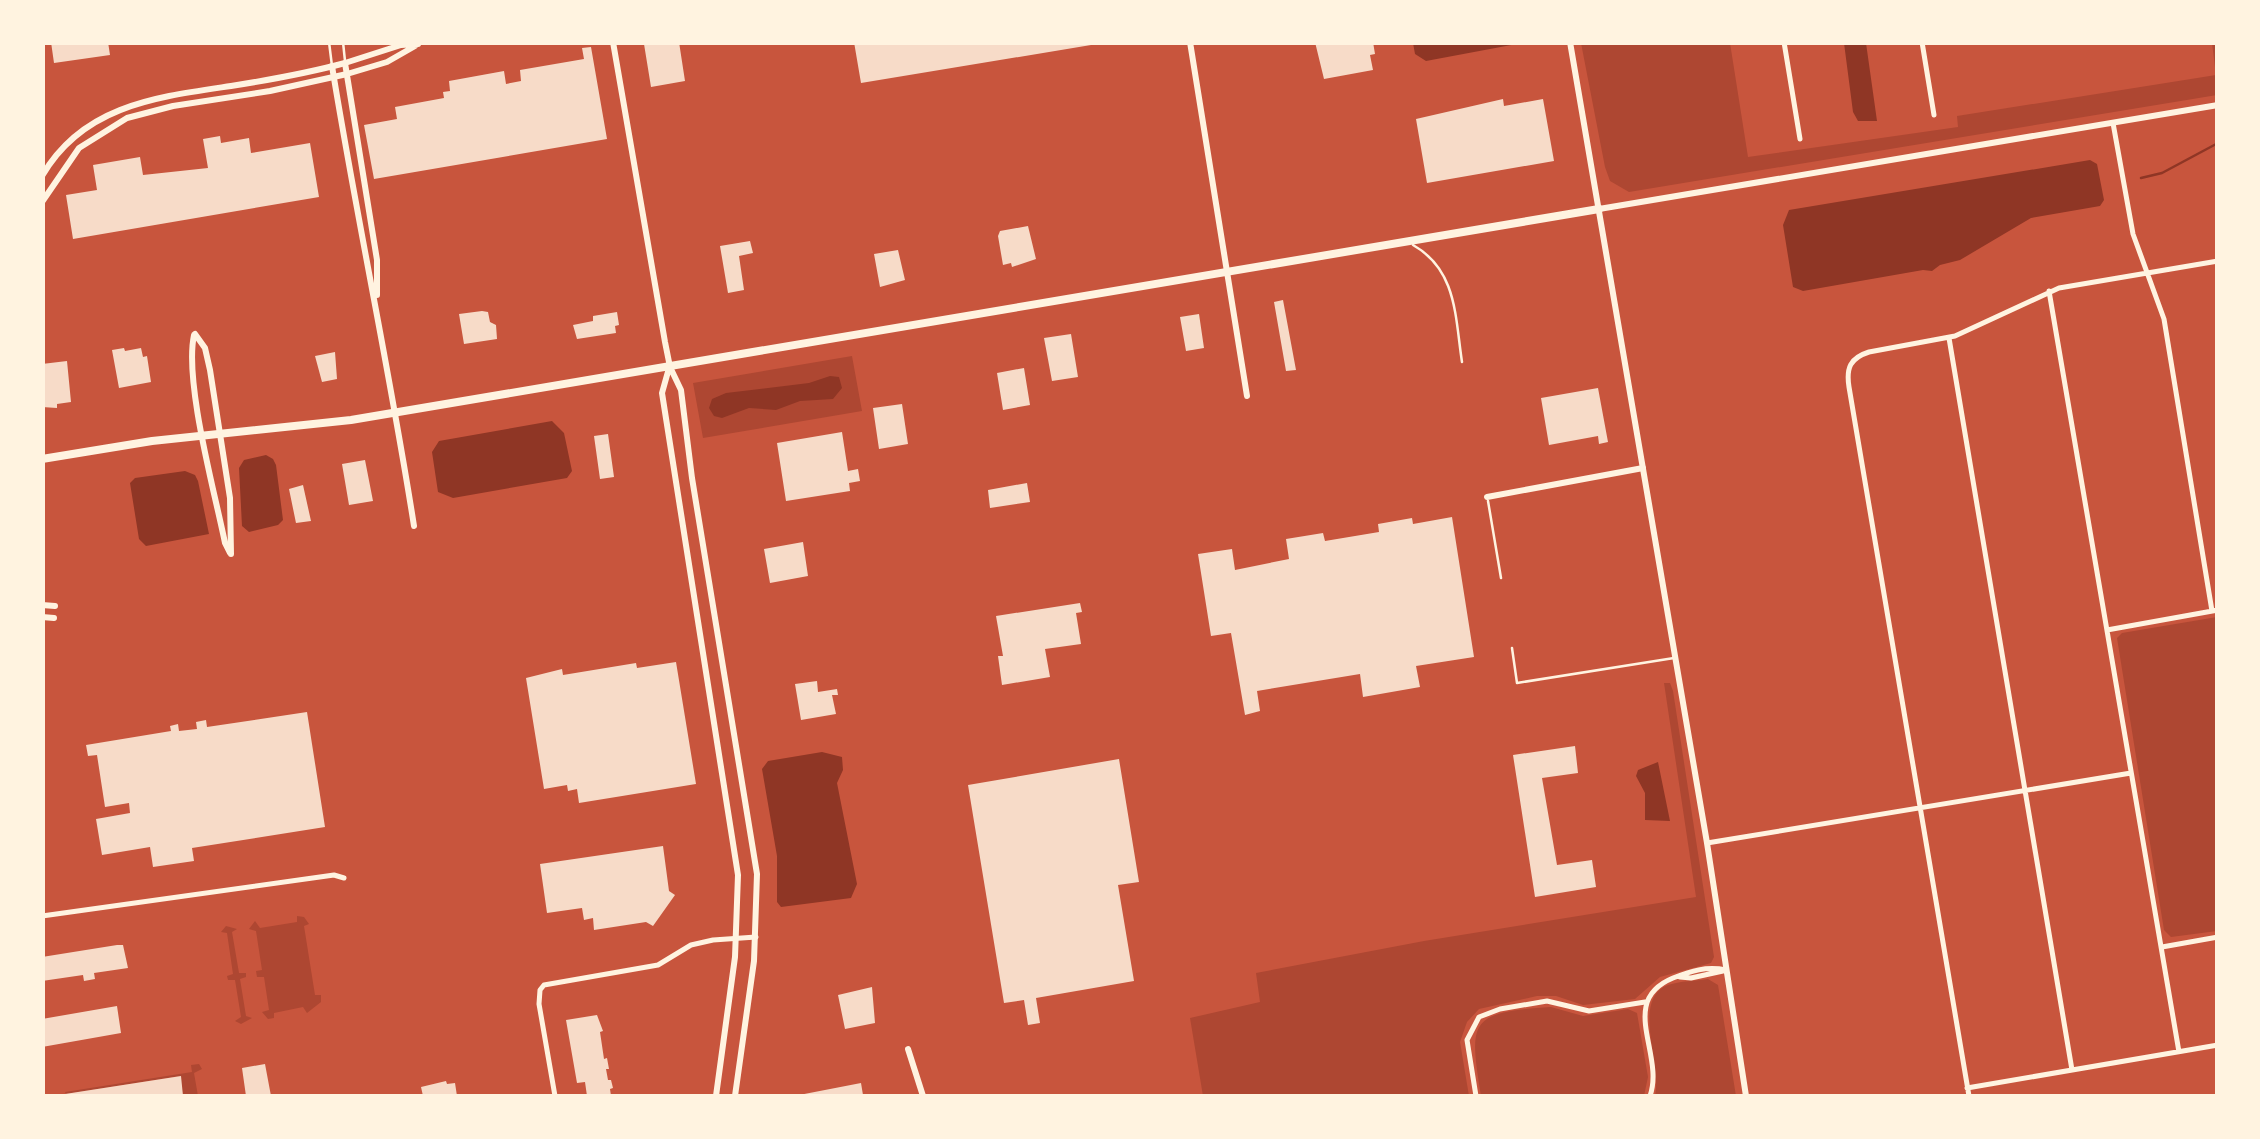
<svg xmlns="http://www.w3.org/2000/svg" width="2260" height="1139" viewBox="0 0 2260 1139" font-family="'DM Sans',sans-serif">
	<rect width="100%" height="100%" fill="#c8553d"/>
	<path fill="#ae4732" d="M1581,43H1730L1748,157L1958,127L1957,116L2216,75L2212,43H2217V95L1629,192L1610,181L1605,167Z
		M852,356L862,411L703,438L693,383Z
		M2217,617V931L2171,937L2164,930L2117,638L2122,633Z
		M1664,683H1670L1673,691L1714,957L1711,963L1660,977L1635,999L1583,1005L1556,996H1537L1479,1009L1467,1022L1460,1042L1469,1096H1203L1190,1018L1260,1002L1256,973L1424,941L1696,897Z
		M297,916L304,917L309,924L304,926L315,995H321V1002L307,1013L303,1007L274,1013V1018L268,1019L262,1012L269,1010L264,977H257L256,971L262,970L256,931L249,929L255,921L260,928L297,922Z
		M226,926L237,929L232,932L239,973H246V977L240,979L246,1016L252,1018L241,1024L235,1021L241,1017L235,980H228L227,976L233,974L227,933L221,932Z
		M1708,979L1718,985L1736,1096H1655C1662,1065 1631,999 1668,985C1680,981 1695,981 1708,979Z
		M1551,1007L1583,1016L1628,1009L1637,1013L1648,1077L1644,1096H1481C1469,1021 1468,1012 1551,1007Z
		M199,1064L202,1069L194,1073L198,1096H183L180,1076L66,1094L65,1092L192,1072L191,1065Z"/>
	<path fill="#8f3625" d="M1413,43V42L1522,43L1426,61L1415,54Z
		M1844,43H1866L1877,121H1858L1853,112Z
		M2090,160L2097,164L2104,200L2100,206L2031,218L1960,260L1940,265L1932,271L1923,270L1803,291L1793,287L1783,225L1789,210Z
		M830,376L839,377L842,388L833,399L800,401L776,410L749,408L722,418L714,416L709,408L712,399L726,393L809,383Z
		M552,421L564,433L572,471L567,478L453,498L438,492L432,452L439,441Z
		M266,455L273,459L276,465L283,520L278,525L249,532L242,526L239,468L244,460Z
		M185,471L195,475L198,481L209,534L146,546L139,539L130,483L135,478Z
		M822,752L842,757L843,770L837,783L857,884L851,898L781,907L777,902V856L762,769L768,761Z
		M1658,762L1670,821L1645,820V793L1636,776L1638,770Z"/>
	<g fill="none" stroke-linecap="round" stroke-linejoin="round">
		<path stroke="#8f3625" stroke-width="2.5" d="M2141,178L2162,173L2218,143"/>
	</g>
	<path fill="#f7dbc8" d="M51,42H108L110,55L54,63Z
		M679,42L685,81L651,87L644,44Z
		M854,42H1091V45L861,83Z
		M1315,42H1373L1375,54L1370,55L1373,70L1324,79Z
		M591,47L607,139L374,179L364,125L397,119L395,107L444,98L443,92L450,91L449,81L504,71L506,84L521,81L520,70L584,59L582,48Z
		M1503,99L1504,106L1543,99L1554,161L1427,183L1416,119Z
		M220,136L221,143L249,138L251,153L310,143L319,197L73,239L66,195L97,190L93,165L140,157L143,175L208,168L203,139Z
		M1028,226L1036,259L1012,267L1011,263L1003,265L998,236L1000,231Z
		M750,241L753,253L739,256L744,290L728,293L720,246Z
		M898,250L905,280L880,287L874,254Z
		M1283,300L1296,370L1286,371L1274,302Z
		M482,311L488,312L490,322L496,325L497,339L464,344L459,314Z
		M617,312L619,325L615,326L616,333L577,339L573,325L593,321V316Z
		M1199,314L1204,348L1186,351L1180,317Z
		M1071,334L1078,377L1052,381L1044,338Z
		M124,348L125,351L141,348L143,357L147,356L151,382L119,388L112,350Z
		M335,352L337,379L322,382L315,356Z
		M67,361L71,402L57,404V408L42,407V364Z
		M1024,368L1030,405L1003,410L997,373Z
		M1598,388L1608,442L1599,444L1598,436L1549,445L1541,398Z
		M902,404L908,444L879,449L873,408Z
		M842,432L848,471L858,469L860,481L849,483L850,491L786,501L777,443Z
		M608,434L614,477L600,479L594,436Z
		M365,460L373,501L349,505L342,464Z
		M1027,483L1030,502L990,508L988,490Z
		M303,485L311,521L296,523L289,489Z
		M1452,517L1474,657L1416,666L1420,687L1363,697L1360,674L1257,691L1260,711L1245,715L1231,633L1211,636L1198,554L1232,549L1235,570L1289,559L1286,539L1323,533L1325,541L1379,532L1378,524L1412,518L1413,524Z
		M803,542L808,576L770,583L764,549Z
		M1080,603L1082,612L1076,613L1081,644L1045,649L1050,677L1002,685L998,656H1003L996,616Z
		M676,662L696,784L579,803L577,789L568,791L567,785L544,789L526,678L562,669L563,675L636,663L637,668Z
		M817,681L818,692L837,689L838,695H832L836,714L801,720L795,684Z
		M307,712L325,827L192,848L194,861L153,867L150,847L102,855L96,819L130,813L129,803L105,807L97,755L88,756L86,745L171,731L170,726L178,724L179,731L197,729L196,722L206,720L207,727Z
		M1575,746L1578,773L1542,778L1557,865L1592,860L1596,887L1535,897L1513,755Z
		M1119,759L1139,882L1118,885L1134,981L1036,998L1040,1023L1028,1025L1024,1000L1004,1003L968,785Z
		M663,846L669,891L675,895L653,926L646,922L594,930L593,918L584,920L582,908L547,913L540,864Z
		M117,945H123L128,968L94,973L95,979L84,981L83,975L42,981V957Z
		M872,987L875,1023L845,1029L838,995Z
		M117,1006L121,1033L42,1047V1019Z
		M597,1015L603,1031L600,1032L604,1059L607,1058L609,1069H606L608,1080H611L613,1088L610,1089L611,1096H587L585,1082L577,1083L566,1020Z
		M265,1064L271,1096H246L242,1068Z
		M181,1076L183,1096H65V1094Z
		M446,1081L447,1084L455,1083L457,1096H423L421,1087Z
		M861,1083L863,1095L856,1096H794Z"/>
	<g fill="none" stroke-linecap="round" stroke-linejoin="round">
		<path stroke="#fff3e0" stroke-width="2.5" d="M329,42L332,66
			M343,42L345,61
			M1413,245C1457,270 1455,316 1462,362
			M1488,501L1501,578
			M1512,648L1517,683L1674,658"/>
		<path stroke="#fff3e0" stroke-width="5" d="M1784,42L1800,139
			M1922,42L1934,115
			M2113,123L2133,234L2164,319L2212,611
			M2049,291L2179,1052
			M1949,338L2072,1070
			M2107,630L2218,610
			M1707,843L2131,773
			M42,916L334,875L344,878
			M2162,947L2218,937
			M1680,977L1691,978L1723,971
			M1967,1088L2218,1045
			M555,1096L539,1004L540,990L544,985L658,965L691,945L713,940L756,937
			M1476,1096L1467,1040L1479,1017L1500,1009L1547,1001L1589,1011L1645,1002
			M1650,1096C1665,1054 1617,1001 1673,978C1691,971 1706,966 1726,970
			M1969,1096L1849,387C1846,368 1850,358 1869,352L1955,336L2059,288L2218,261"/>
		<path stroke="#fff3e0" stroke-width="6" d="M1190,42L1247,396
			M332,66C357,220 390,372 414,526
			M347,74L387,62L415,46
			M1599,209L2218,105
			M377,295V260L345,63L401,45L418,44
			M195,334L205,348L210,370L230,498L231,554
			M194,335C184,382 215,493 225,543L230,553
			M1487,497L1643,468
			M42,605L55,606
			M42,617L54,618
			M908,1049L923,1096"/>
		<path stroke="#fff3e0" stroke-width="6" d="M613,42L665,342L670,367L681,390L692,478L757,874L754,961L735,1096
			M1570,42L1707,843L1746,1096
			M42,176C83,105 157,97 231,86C269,80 308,73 345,63
			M42,202L79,148L127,118L173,106L270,91L347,74
			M669,368L662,393L738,875L735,957L716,1096"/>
		<path stroke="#fff3e0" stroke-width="8" d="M42,459L152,441L351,420L1599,209"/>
	</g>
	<rect width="2260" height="1139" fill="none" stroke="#fff3e0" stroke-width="90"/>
</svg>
